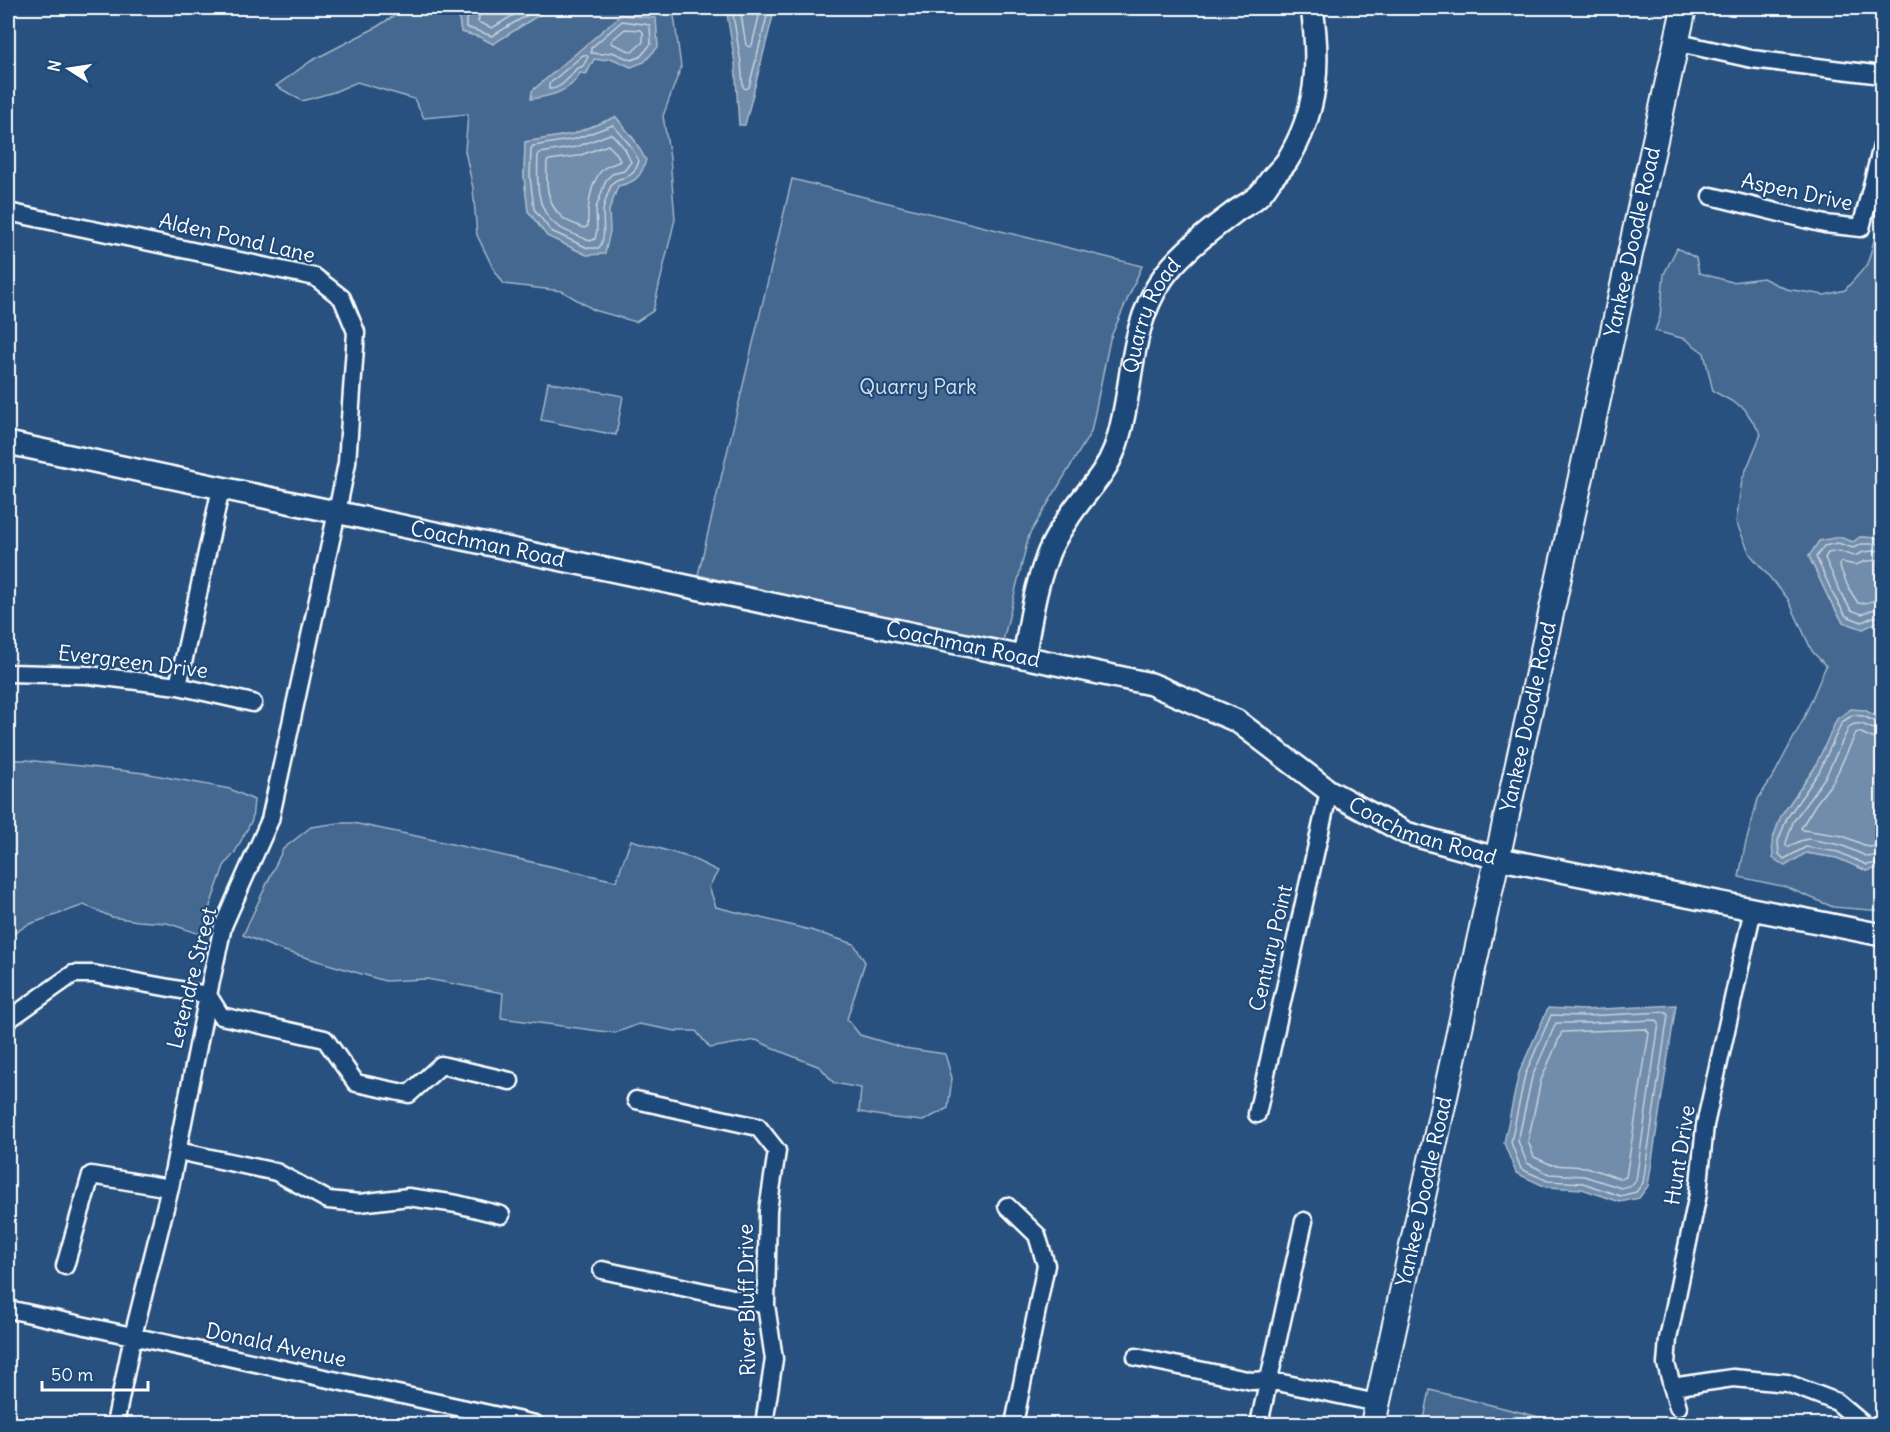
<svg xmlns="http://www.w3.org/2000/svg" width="1890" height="1432" viewBox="0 0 1890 1432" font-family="Delius,sans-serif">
	<rect width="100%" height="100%" fill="#28517f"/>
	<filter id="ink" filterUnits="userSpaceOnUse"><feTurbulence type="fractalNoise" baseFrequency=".0167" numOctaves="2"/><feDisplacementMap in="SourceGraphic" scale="12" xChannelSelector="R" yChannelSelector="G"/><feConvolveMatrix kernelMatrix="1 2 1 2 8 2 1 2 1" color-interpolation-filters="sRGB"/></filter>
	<g filter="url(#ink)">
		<path fill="#446890" stroke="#a2b4c8" stroke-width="1.5" fill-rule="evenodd" d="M406,8H470L459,18L461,32L480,37L493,44L542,13L547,8H673L681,67L663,116L670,158L675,219L653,311L636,322L594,310L562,291L504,284L493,268L477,235L473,188L465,151L468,114L424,118L414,99L357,82L334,92L302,101L276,86L311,61L375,28ZM620,15L631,67L611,58L602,60L594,59L587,73H580ZM616,117L635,141L609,210L587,255L547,236L528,211L524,177L525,142L573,134Z
			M792,179L1142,266L1110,339L1091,432L1029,535L1003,641L919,627L698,575Z
			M1882,220V533H1880L1878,538L1860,537L1853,542L1839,537L1809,557L1829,599L1843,622L1863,629L1875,623L1882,621V716L1878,717L1864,710L1837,719C1831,736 1824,755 1813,770C1793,802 1771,817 1773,858L1806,853L1837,858L1867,871L1882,867V911L1833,907L1786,887L1739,877L1745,846L1758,799L1775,773L1803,720L1826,666L1812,651L1788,599L1750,554L1736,522L1742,480L1761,434L1744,408L1713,391L1704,353L1685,339L1655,331L1660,317L1664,274L1677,248L1696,258L1699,273L1732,282L1763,278L1786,289L1825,295L1845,290L1867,265L1875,237Z
			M548,382L623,396L616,435L541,420Z
			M8,760H26L144,773L230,789L254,800L252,820L235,852L224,866L209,909L204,934L197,933L167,923L138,921L112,917L84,905L27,925L8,938Z
			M339,823H353L416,836L616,881L631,840L691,858L718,871L709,887L716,907L810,930L854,944L865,962L847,1019L860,1035L904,1048L945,1054L952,1078L948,1108L923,1121L894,1118L859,1112L861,1088L834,1083L820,1067L782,1052L756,1040L710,1048L696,1031H676L639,1024L615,1033L501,1018L503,993L427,979L385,981L281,950L243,935L283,849L311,827Z
			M1430,1390L1568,1424H1423Z"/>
		<path fill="#718dab" stroke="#aabbcd" stroke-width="1.5" d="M470,8H547L542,13L493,44L480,37L461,32L459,18Z
			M726,8H775L745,125H739L735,63Z
			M621,15L656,18L658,47L644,62L631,67L611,58L602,60L594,59L586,74L580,73C571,92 550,96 531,99L532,91Z
			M616,117L635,141L646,160C641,177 636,182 618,186L609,210L610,231L605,254L587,255L547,236L528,211L524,177L525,142L573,134Z
			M1880,533H1882V621L1875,623L1863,629L1843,622L1829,599L1809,556L1819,541L1839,537L1853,542L1860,537L1878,538Z
			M1851,709L1864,710L1878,717L1882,716V867L1867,871L1837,858L1806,853L1785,866L1773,858L1772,841L1781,816L1814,769L1837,719Z
			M1676,1005L1648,1186L1639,1198L1620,1202L1582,1189L1546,1187L1516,1173L1504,1143L1519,1073L1548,1008L1584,1010Z"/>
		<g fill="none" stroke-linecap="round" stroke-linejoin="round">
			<path stroke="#c6d1dd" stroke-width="1.5" d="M473,8V13L466,20V27L492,36L539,8
				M481,8L478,22L492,28L525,8
				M732,8L741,63L743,87L746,89L749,87L769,8
				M740,8L746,45L749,47L752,45L761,8
				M622,21L650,25L651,44L640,57L631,60L612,52L602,54L591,53V48Z
				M625,29L641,30L643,32V42L632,52L611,43L612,40Z
				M583,55H586L588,57L583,66L576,69C570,78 559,90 549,89V84Z
				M613,125L630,145L639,161C632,184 618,174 612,184C608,191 604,204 603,211C603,224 606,238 599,248H588L551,231L534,209L530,177L531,149L533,146L575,139Z
				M610,134L613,135L625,149L631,162L624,171L612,174L606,180L596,208L597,230L595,239L590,241C580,236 565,232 556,225C535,209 537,179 538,155L540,153L576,147Z
				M608,145L617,154L620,161C615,164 608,165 603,169C590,181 587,210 588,226L584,228C577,225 567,222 562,217C546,204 546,181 547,162L549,160L578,156Z
				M1882,541L1877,544H1862L1853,548L1838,543L1824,546L1816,557L1834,596L1846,616L1862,622L1873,617L1882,616
				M1882,550L1864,552L1854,556L1838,551L1828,553L1825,558L1841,593L1851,610L1862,614L1871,610L1882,608
				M1882,560L1866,561L1855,565L1841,562L1839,565L1849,589L1858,603C1865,605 1875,599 1882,599
				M1882,722H1876L1863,716L1853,715L1842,722L1819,772L1787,818L1778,841L1779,854L1784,859L1806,847L1838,852L1867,865L1882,862
				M1882,730C1869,731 1861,718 1849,727L1826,776L1793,822L1786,843V846L1789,847L1800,841L1808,839L1841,845L1868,857L1882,854
				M1882,739L1872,738L1859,732L1856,733L1834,780L1815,805L1801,828L1803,830L1843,836L1869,847L1882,845
				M1665,1012L1668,1015L1643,1183L1636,1192L1620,1196L1583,1183L1548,1181L1521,1169L1511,1142L1525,1075L1551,1015L1585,1016Z
				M1656,1020L1659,1023L1636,1180L1632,1185L1621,1188L1584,1176L1549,1174L1527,1163L1518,1141L1532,1077L1556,1023H1585Z
				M1646,1029L1649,1033L1626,1177L1621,1179L1586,1167L1552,1165L1534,1157L1528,1141L1541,1080L1562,1032Z"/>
			<g stroke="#fff" stroke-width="21">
				<path id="minor" d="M1676,45H1688L1752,59L1882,75
					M1711,196L1825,224L1861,228L1882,146
					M8,212L315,277L342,298L356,332L347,463L337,512L270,820L223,926L208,995L170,1188L133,1336L115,1424
					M8,673L88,675L178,686L253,703
					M178,686L221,488
					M8,1020L73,974H93L208,995L221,1016L325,1039L356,1083L409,1094L441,1065L510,1081
					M636,1100L758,1127L777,1151L768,1210L766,1305L774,1359L764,1424
					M1257,1114L1329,791
					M178,1151L276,1172L328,1200L360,1203L408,1197L457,1204L501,1215
					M1007,1206L1037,1235L1046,1265L1014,1424
					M65,1266L91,1175L170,1188
					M602,1270L766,1305
					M8,1309L535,1424
					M1136,1357L1252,1381L1268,1380L1377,1403
					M1672,1387L1733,1378L1787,1383L1837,1402L1863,1424
					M1678,1407L1666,1364L1668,1339L1698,1194L1705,1125L1753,909
					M1259,1424L1304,1221"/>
			</g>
			<g stroke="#fff" stroke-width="26">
				<g id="tertiary">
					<path id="s1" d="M8,443L1151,684L1237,721L1329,791L1406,833L1496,858L1882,935"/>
					<path id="s2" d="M1024,657C1030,625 1034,591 1046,560C1050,546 1059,532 1067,520C1082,495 1104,478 1115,448C1135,390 1126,333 1162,279C1178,255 1209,231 1232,214C1240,207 1251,203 1258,196C1264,191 1267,184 1272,178C1277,172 1283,167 1287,161C1318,111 1320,64 1312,8"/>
				</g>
			</g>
			<g stroke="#fff" stroke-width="28">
				<g id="secondary">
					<path id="s3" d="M1373,1424L1684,8"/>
				</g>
			</g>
			<use href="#minor" stroke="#1f4a7a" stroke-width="16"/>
			<use href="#tertiary" stroke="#1f4a7a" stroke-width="21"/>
			<use href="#secondary" stroke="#1f4a7a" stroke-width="24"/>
		</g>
	</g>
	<g text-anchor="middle" stroke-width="4.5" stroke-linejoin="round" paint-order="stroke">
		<g font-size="21" fill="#fff" stroke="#1f4a7a">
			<text transform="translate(1797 192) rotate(12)" y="7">Aspen Drive</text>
			<text transform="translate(237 238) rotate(13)" y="7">Alden Pond Lane</text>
			<text dy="7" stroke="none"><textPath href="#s3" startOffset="1210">Yankee Doodle Road</textPath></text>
			<text dy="7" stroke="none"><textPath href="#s2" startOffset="370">Quarry Road</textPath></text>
			<text dy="7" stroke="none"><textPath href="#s1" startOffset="490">Coachman Road</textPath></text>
			<text dy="7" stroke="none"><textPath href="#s1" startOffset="976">Coachman Road</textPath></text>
			<text transform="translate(133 662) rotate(7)" y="7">Evergreen Drive</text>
			<text dy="7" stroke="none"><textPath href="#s3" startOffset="724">Yankee Doodle Road</textPath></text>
			<text dy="7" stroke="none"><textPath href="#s1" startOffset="1480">Coachman Road</textPath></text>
			<text transform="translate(1271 948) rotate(-77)" y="7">Century Point</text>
			<text transform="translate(192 978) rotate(-76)" y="7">Letendre Street</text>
			<text transform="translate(1680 1155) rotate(-81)" y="7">Hunt Drive</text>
			<text dy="7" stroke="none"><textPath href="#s3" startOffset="238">Yankee Doodle Road</textPath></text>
			<text transform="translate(747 1300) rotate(-91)" y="7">River Bluff Drive</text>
			<text transform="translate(276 1345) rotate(12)" y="7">Donald Avenue</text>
		</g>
		<g font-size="21" fill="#dae1e9" stroke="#1f4a7a">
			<text x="918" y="394">Quarry Park</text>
		</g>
	</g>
	<rect width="1890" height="1432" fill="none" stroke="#1f4a7a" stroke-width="30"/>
	<rect x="15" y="15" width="1860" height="1402" fill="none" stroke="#fff" stroke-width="2" filter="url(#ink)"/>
	<g transform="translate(69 69) rotate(282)" stroke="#1f4a7a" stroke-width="4.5" paint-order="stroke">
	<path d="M0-4.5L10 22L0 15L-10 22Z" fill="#ffffff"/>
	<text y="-9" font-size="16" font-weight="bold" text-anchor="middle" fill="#ffffff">N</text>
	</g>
	<path d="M42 1381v9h106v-9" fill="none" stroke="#ffffff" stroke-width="3"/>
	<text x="51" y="1381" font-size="18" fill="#ffffff" stroke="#1f4a7a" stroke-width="4.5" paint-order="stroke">50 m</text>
</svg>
